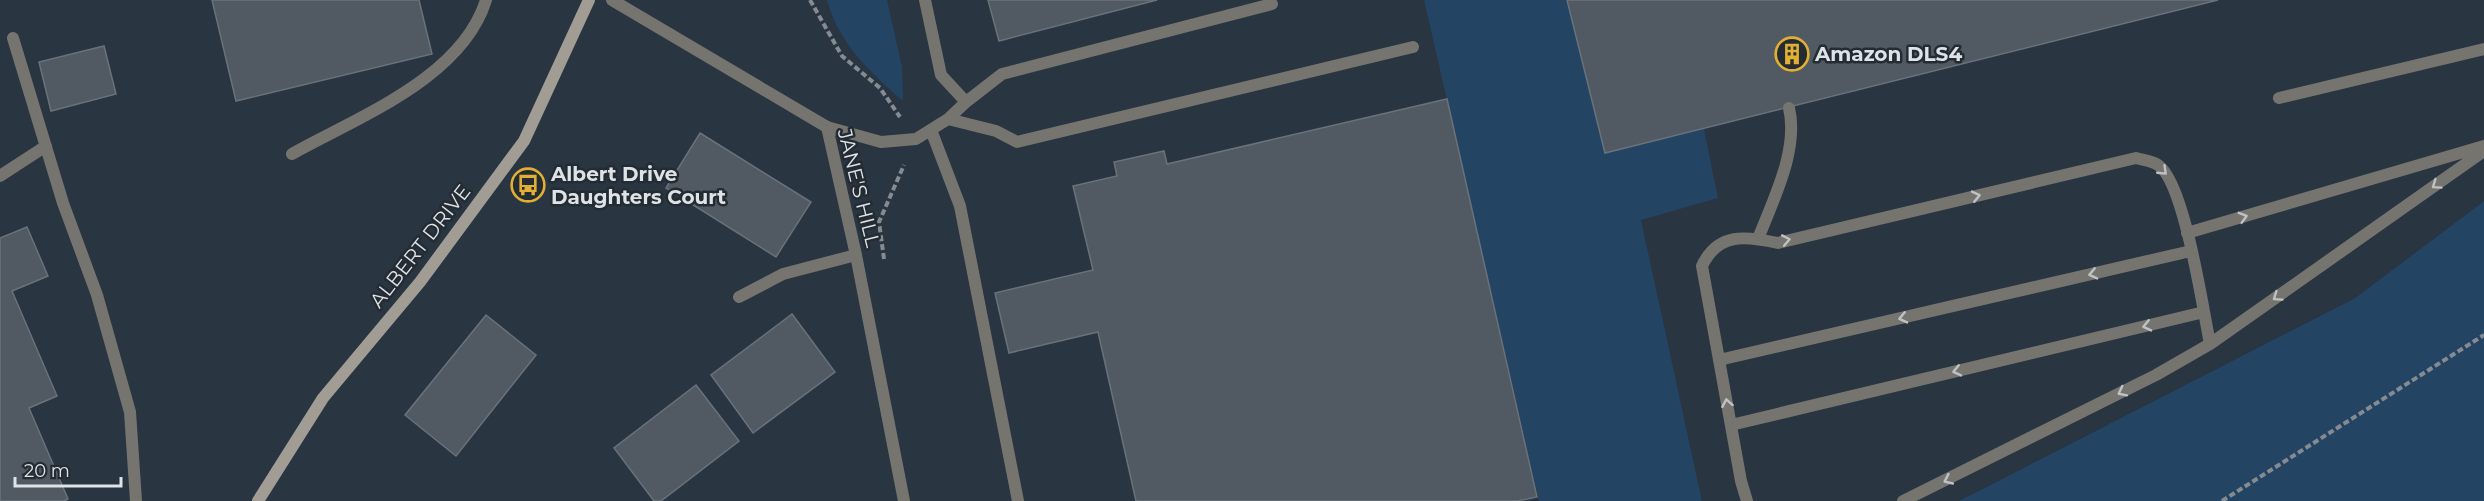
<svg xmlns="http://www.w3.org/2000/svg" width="2484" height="501" viewBox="0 0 2484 501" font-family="Montserrat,sans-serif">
	<rect width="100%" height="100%" fill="#242c33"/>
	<path fill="#293541" d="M0,0H2484V201L2355,298L1959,501H0Z"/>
	<path fill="#244463" d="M827,0H887L902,67L903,101C870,72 839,44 827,0Z
		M1424,0H1567L1605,153L1704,129L1718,198L1641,220L1702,501H1539Z
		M2484,201V501H1959L2355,298Z"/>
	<path fill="#515a63" stroke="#69727b" stroke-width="1.5" d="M212,0H419L432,54L236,101Z
		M988,0H1157L999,41Z
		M1567,0H2218L1605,153Z
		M104,46L116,94L51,111L39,62Z
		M1447,99L1537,497L1518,501H1136L1098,332L1009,353L995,293L1093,270L1073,186L1117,176L1114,162L1164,151L1167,164Z
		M700,133L811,202L776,257L666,188Z
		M27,227L48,276L12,291L57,396L29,408L68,499L64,501H0V238Z
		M792,314L835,372L753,433L711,375Z
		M486,315L536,355L456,456L405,415Z
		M696,385L739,441L661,501H654L614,448Z"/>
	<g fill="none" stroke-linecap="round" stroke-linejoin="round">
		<path stroke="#858b91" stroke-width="4" stroke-dasharray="6 3" stroke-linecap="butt" d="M810,0L842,56L880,88L900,117
			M884,259L879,222L904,165
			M2222,501L2484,335"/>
		<path stroke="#76746f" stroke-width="12" d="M925,0L941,75L966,102
			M13,38L63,203L97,295L130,412L136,501
			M2279,98L2484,49
			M948,119L996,131L1017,142L1413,47
			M827,127L881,142L916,139L948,119L966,102L1002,74L1272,4
			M931,130L960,206L1018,501
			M292,154C358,117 462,78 486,0
			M0,176L46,146
			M2187,233L2484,146
			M1758,239C1773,200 1799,150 1789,108
			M739,297L783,274L856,255
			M1719,360L2191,251
			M1731,425L2204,312
			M1747,501L1741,481L1702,266C1718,232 1746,236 1778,243L2136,158C2143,160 2153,161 2158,165C2184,181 2203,309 2210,344
			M1903,501L2156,375L2210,344L2484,151"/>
		<path stroke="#76746f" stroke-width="12" d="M612,0L827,127L856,255L904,501"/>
		<path stroke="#a19d95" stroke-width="12" d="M258,501L323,398L420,282L524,141L589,0"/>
	</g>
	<defs><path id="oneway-chevron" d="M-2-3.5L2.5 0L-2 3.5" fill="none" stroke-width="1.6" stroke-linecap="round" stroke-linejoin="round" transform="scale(1.5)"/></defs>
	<g stroke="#bfc2c4">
		<use href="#oneway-chevron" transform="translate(2163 171) rotate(44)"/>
		<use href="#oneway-chevron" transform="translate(2436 185) rotate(145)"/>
		<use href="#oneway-chevron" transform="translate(1976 196) rotate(-13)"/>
		<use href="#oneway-chevron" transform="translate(2243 217) rotate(-16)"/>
		<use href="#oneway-chevron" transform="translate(1786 240) rotate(-11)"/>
		<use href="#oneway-chevron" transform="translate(2093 274) rotate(167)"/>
		<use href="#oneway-chevron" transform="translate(2277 297) rotate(145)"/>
		<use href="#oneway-chevron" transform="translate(1903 318) rotate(167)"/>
		<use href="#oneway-chevron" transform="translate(2147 326) rotate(167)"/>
		<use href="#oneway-chevron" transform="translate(1957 371) rotate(167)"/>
		<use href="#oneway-chevron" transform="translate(2122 392) rotate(153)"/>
		<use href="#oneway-chevron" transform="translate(1727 403) rotate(-100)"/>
		<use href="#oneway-chevron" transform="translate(1948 480) rotate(155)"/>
	</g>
	<defs>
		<g id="building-ring" transform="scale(1.725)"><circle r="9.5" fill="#242c33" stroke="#e2af34" stroke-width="1.5"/><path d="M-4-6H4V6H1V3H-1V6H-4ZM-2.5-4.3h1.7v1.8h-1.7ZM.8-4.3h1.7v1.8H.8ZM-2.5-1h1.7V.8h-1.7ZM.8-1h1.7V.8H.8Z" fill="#e2af34"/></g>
		<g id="bus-ring" transform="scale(1.725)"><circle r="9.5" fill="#242c33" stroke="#e2af34" stroke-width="1.5"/><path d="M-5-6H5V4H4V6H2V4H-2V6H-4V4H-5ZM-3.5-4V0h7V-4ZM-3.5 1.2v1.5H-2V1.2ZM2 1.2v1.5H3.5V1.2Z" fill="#e2af34"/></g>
	</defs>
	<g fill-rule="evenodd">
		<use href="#building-ring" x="1792" y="54"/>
		<use href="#bus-ring" x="528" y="185"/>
	</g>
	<g text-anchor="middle" stroke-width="5" stroke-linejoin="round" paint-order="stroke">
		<g font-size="20" font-weight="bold" fill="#dee3e8" stroke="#242c33" text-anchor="start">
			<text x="1815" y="61">Amazon DLS4</text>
			<text x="551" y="181">Albert Drive<tspan x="551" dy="23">Daughters Court</tspan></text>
		</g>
		<g font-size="20" fill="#dee3e8" stroke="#242c33">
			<text transform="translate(859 188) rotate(76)" y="7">JANE'S HILL</text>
			<text transform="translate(420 246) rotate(-52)" y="7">ALBERT DRIVE</text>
		</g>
	</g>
	<path d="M15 477v9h106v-9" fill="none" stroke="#dee3e8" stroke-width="3"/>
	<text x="24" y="477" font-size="18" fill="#dee3e8" stroke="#242c33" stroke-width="4.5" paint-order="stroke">20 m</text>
</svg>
